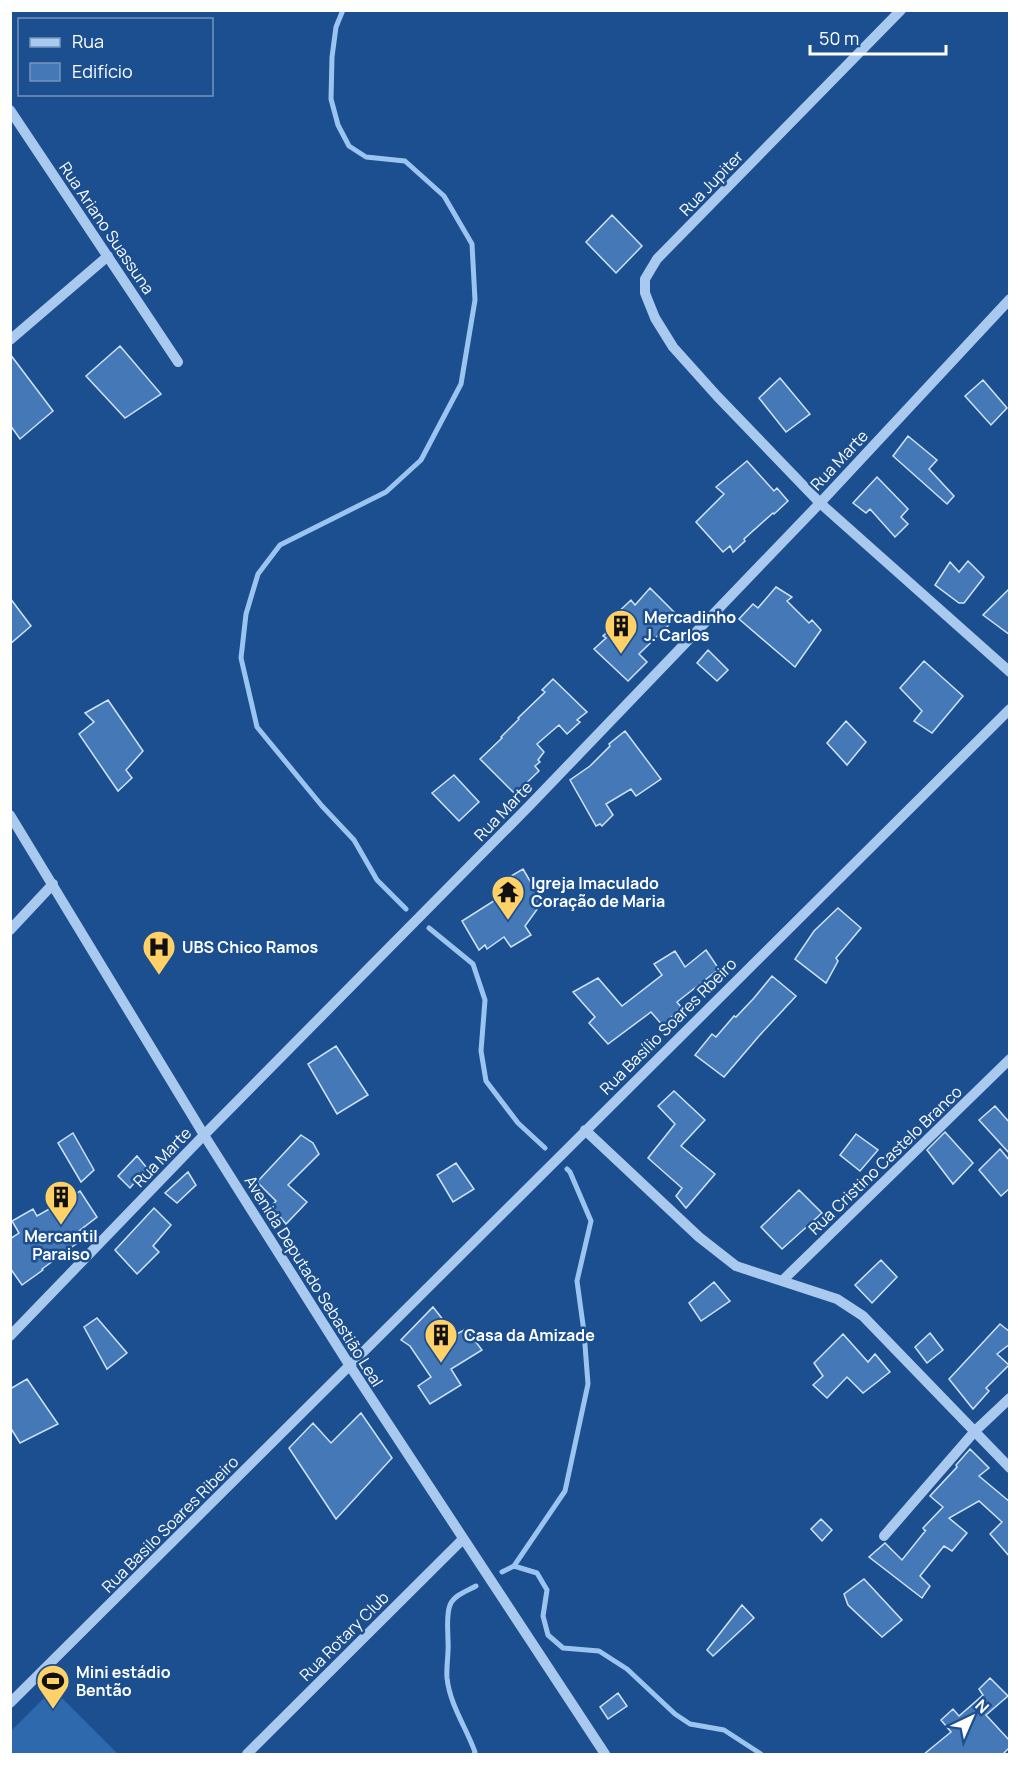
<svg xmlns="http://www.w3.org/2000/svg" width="1020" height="1765" viewBox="0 0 1020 1765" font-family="Manrope,sans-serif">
	<rect width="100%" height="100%" fill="#1b4f8f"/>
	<path fill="#2e69ad" d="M53,1689L118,1754H11V1731Z"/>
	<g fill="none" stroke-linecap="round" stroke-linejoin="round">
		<path stroke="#9cc4f0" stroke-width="5" d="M343,10L336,27L332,57L331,99L338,125L349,146L366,157L405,161L444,196L472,244L475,300L461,384L421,460L386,492L280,545L258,574L246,614L241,658L257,727L322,806L354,840L377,880L406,909
			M429,928L473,964L485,1000L481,1051L486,1081L518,1123L545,1148
			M514,1566L537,1573L547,1590L543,1616L548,1635L563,1648L599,1651L627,1669L675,1714L690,1724L724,1730L761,1754
			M502,1572L514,1566L565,1491L588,1384L584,1332L577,1281L591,1221L570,1172L567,1169
			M474,1754L475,1752C466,1727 450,1705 447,1678C446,1666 449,1654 448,1641C448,1630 446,1615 450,1605C454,1595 467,1591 476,1586"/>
	</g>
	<path fill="#4478b7" stroke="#cfe3fa" stroke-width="1.5" d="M612,215L642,246L616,273L586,242Z
		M120,346L161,394L125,418L86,376Z
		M10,354L53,411L20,439L10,425Z
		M780,378L810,414L786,432L759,398Z
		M983,380L1007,408L991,425L965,396Z
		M908,436L937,460L929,469L954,496L947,504L893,456Z
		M747,461L774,491L777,488L788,501L774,514L773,513L744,539L745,541L733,552L730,546L723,552L696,522L724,494L716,487Z
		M877,477L908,509L901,517L908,524L895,537L870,509L866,513L853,503Z
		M968,561L984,577L964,603H959L935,585L950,562L959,572Z
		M776,587L792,597L787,601L809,623L812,620L821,630L795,667L739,619L753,604L758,608Z
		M650,588L678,616L639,654L647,662L628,681L594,649L606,638L603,636L617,623L612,618L631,600L635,605Z
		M1010,588V635L983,615Z
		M10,598L31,626L10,644Z
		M708,650L728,670L717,681L697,663Z
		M924,661L963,696L932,733L914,721L922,711L900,688Z
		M553,679L587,712L577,720L580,722L567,734L559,725L537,744L544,752L538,760L540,762L535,766L539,771L515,794L480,759L502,738L501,737L519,719L518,718L545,692L542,690Z
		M108,700L143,751L126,770L132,778L118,791L79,734L94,722L85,713Z
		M846,721L866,742L847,765L827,743Z
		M625,731L661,779L636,796L631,789L606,804L613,815L602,826L600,824L596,826L570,780L590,766L610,746L609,744Z
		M454,775L479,802L459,821L432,793Z
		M523,869L544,905L538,908L525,926L531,935L511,947L504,937L487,949L485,945L479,950L462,921L508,892L501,882Z
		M838,908L861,928L836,958L838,961L826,983L795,959L814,931Z
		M706,950L719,969L677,1002L681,1007L663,1026L651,1012L608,1044L589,1023L595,1017L573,992L598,978L622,1006L662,975L654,964L675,951L685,967Z
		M772,976L796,996L759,1036L724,1077L695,1055L712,1034L716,1037L734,1016L736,1017L754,998Z
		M336,1046L368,1095L337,1114L308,1064Z
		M674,1091L705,1120L681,1146L715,1174L686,1208L676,1196L682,1188L648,1158L675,1124L658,1106Z
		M995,1106L1010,1123V1154L979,1120Z
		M945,1132L973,1163L953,1184L927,1150Z
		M73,1133L94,1170L81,1182L58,1143Z
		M856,1134L878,1150L860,1171L840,1155Z
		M301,1135L313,1143L319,1154L288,1185L307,1202L286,1224L271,1206L276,1201L257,1182Z
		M1000,1149L1010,1161V1188L1001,1196L979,1170Z
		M137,1156L147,1168L130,1188L118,1176Z
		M456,1163L474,1189L453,1202L437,1175Z
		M188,1172L196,1185L177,1203L165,1193Z
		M799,1190L822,1213L782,1249L761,1227Z
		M80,1191L97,1217L79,1231L84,1238L42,1269L43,1270L22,1285L10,1268V1239L19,1233L12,1221L33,1209L37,1216L60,1203L61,1204Z
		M154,1208L171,1225L153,1246L159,1252L137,1274L115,1250Z
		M881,1260L897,1277L872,1303L855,1285Z
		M714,1282L730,1301L701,1321L689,1303Z
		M433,1307L455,1335L466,1329L482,1350L451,1369L461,1385L430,1404L418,1386L431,1377L410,1346L401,1340Z
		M97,1318L127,1353L107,1369L84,1327Z
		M1000,1324L1010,1332V1344L997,1354L1009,1365L986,1388L989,1391L973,1409L949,1379Z
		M930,1333L943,1350L927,1363L915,1347Z
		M843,1334L868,1362L875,1354L890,1372L863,1393L847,1377L827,1398L813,1385L823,1376L814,1363Z
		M27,1379L58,1424L20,1443L10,1427V1389Z
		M361,1413L392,1458L336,1519L289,1448L313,1423L331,1443Z
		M970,1449L989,1468L979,1476L1010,1502V1557L990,1534L1002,1522L979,1501L949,1518L967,1533L952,1551L944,1546L920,1576L930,1586L922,1598L869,1557L885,1543L902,1560L926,1530L925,1531L923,1528L943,1507L930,1496L957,1467L956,1465Z
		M821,1519L832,1530L822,1541L811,1529Z
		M864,1579L902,1620L882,1637L848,1605L844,1594Z
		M742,1605L754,1618L713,1656L707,1650Z
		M990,1678L1008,1696L986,1715L1010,1741V1747L1002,1755H923L951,1732L941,1720L953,1709L959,1716L983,1695L979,1689Z
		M618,1693L627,1706L608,1719L600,1707Z"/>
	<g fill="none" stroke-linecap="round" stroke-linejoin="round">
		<path stroke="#a9c9ee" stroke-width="10" d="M901,10L657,259L645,279V293L655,318L673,347L717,396L820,503L1010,672
			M10,110L178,362
			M10,340L108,256
			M10,815L204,1135L350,1366L605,1754
			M10,930L53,884
			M585,1130L699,1237L736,1266L837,1299L863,1316L1010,1468
			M782,1281L1010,1059
			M10,1336L204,1135L530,805L820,503L1010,299
			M884,1536L975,1431L1010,1398
			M10,1703L1010,709
			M247,1754L462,1540"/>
	</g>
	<defs>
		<g id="building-pin" transform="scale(1.725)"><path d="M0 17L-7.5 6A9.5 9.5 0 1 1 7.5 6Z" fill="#ffd166" stroke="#1b4f8f"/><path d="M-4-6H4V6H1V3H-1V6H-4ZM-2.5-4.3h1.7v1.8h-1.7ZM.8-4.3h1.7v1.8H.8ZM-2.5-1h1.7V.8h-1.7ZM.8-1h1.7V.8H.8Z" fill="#111"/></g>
		<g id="temple-pin" transform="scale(1.725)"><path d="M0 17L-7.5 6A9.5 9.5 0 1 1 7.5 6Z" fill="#ffd166" stroke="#1b4f8f"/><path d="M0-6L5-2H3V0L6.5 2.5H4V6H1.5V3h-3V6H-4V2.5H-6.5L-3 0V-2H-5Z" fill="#111"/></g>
		<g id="hospital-pin" transform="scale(1.725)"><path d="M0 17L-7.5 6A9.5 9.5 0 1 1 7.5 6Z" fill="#ffd166" stroke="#1b4f8f"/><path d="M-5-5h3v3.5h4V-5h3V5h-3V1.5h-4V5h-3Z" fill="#111"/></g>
		<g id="stadium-pin" transform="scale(1.725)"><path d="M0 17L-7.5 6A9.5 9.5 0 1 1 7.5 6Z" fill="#ffd166" stroke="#1b4f8f"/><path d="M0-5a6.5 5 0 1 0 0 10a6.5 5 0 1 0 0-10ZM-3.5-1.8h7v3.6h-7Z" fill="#111"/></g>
	</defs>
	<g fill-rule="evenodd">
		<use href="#building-pin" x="621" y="626"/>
		<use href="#temple-pin" x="508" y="892"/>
		<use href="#hospital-pin" x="159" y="947"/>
		<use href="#building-pin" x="61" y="1197"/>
		<use href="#building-pin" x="441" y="1335"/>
		<use href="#stadium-pin" x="53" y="1681"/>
	</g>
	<g text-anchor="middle" stroke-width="5" stroke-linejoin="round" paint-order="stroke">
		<g font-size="16" fill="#fff" stroke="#1b4f8f">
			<text transform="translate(711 183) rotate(-46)" y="6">Rua Jupiter</text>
			<text transform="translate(107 228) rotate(56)" y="6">Rua Ariano Suassuna</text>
			<text transform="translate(839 460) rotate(-47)" y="6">Rua Marte</text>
			<text transform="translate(503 811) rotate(-46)" y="6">Rua Marte</text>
			<text transform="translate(668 1026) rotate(-45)" y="6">Rua Basílio Soares Rbeiro</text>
			<text transform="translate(162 1157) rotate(-46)" y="6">Rua Marte</text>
			<text transform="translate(885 1160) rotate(-44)" y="6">Rua Cristino Castelo Branco</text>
			<text transform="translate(314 1281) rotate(58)" y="6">Avenida Deputado Sebastião Leal</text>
			<text transform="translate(170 1524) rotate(-45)" y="6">Rua Basilo Soares Ribeiro</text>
			<text transform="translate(344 1636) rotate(-45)" y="6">Rua Rotary Club</text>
		</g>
		<g font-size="16" font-weight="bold" fill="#fff" stroke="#1b4f8f" text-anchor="start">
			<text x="644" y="623">Mercadinho<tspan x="644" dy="18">J. Carlos</tspan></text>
			<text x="531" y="889">Igreja Imaculado<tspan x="531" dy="18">Coração de Maria</tspan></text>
			<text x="182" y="953">UBS Chico Ramos</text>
			<text x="61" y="1242" text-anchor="middle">Mercantil<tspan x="61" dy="18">Paraiso</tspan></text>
			<text x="464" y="1341">Casa da Amizade</text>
			<text x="76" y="1678">Mini estádio<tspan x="76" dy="18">Bentão</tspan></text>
		</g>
	</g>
	<rect width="1020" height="1765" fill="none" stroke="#ffffff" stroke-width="24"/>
	<rect x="18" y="18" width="195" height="78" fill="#1b4f8f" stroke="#7695bc" stroke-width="1.5"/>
	<rect x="30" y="38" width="30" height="9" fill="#a9c9ee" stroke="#7695bc" stroke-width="1.5"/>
	<text x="72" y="48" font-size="18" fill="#ffffff">Rua</text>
	<rect x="30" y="63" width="30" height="18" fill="#4478b7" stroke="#7695bc" stroke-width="1.5"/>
	<text x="72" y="78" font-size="18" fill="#ffffff">Edifício</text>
	<g transform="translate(972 1717) rotate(44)" stroke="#1b4f8f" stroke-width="4.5" paint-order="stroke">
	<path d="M0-4.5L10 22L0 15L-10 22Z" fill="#ffffff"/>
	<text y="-9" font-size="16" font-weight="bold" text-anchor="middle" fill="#ffffff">N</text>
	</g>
	<path d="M810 45v9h136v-9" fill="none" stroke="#ffffff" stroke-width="3"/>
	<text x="819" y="45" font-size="18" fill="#ffffff" stroke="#1b4f8f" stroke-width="4.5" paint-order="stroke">50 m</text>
</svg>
